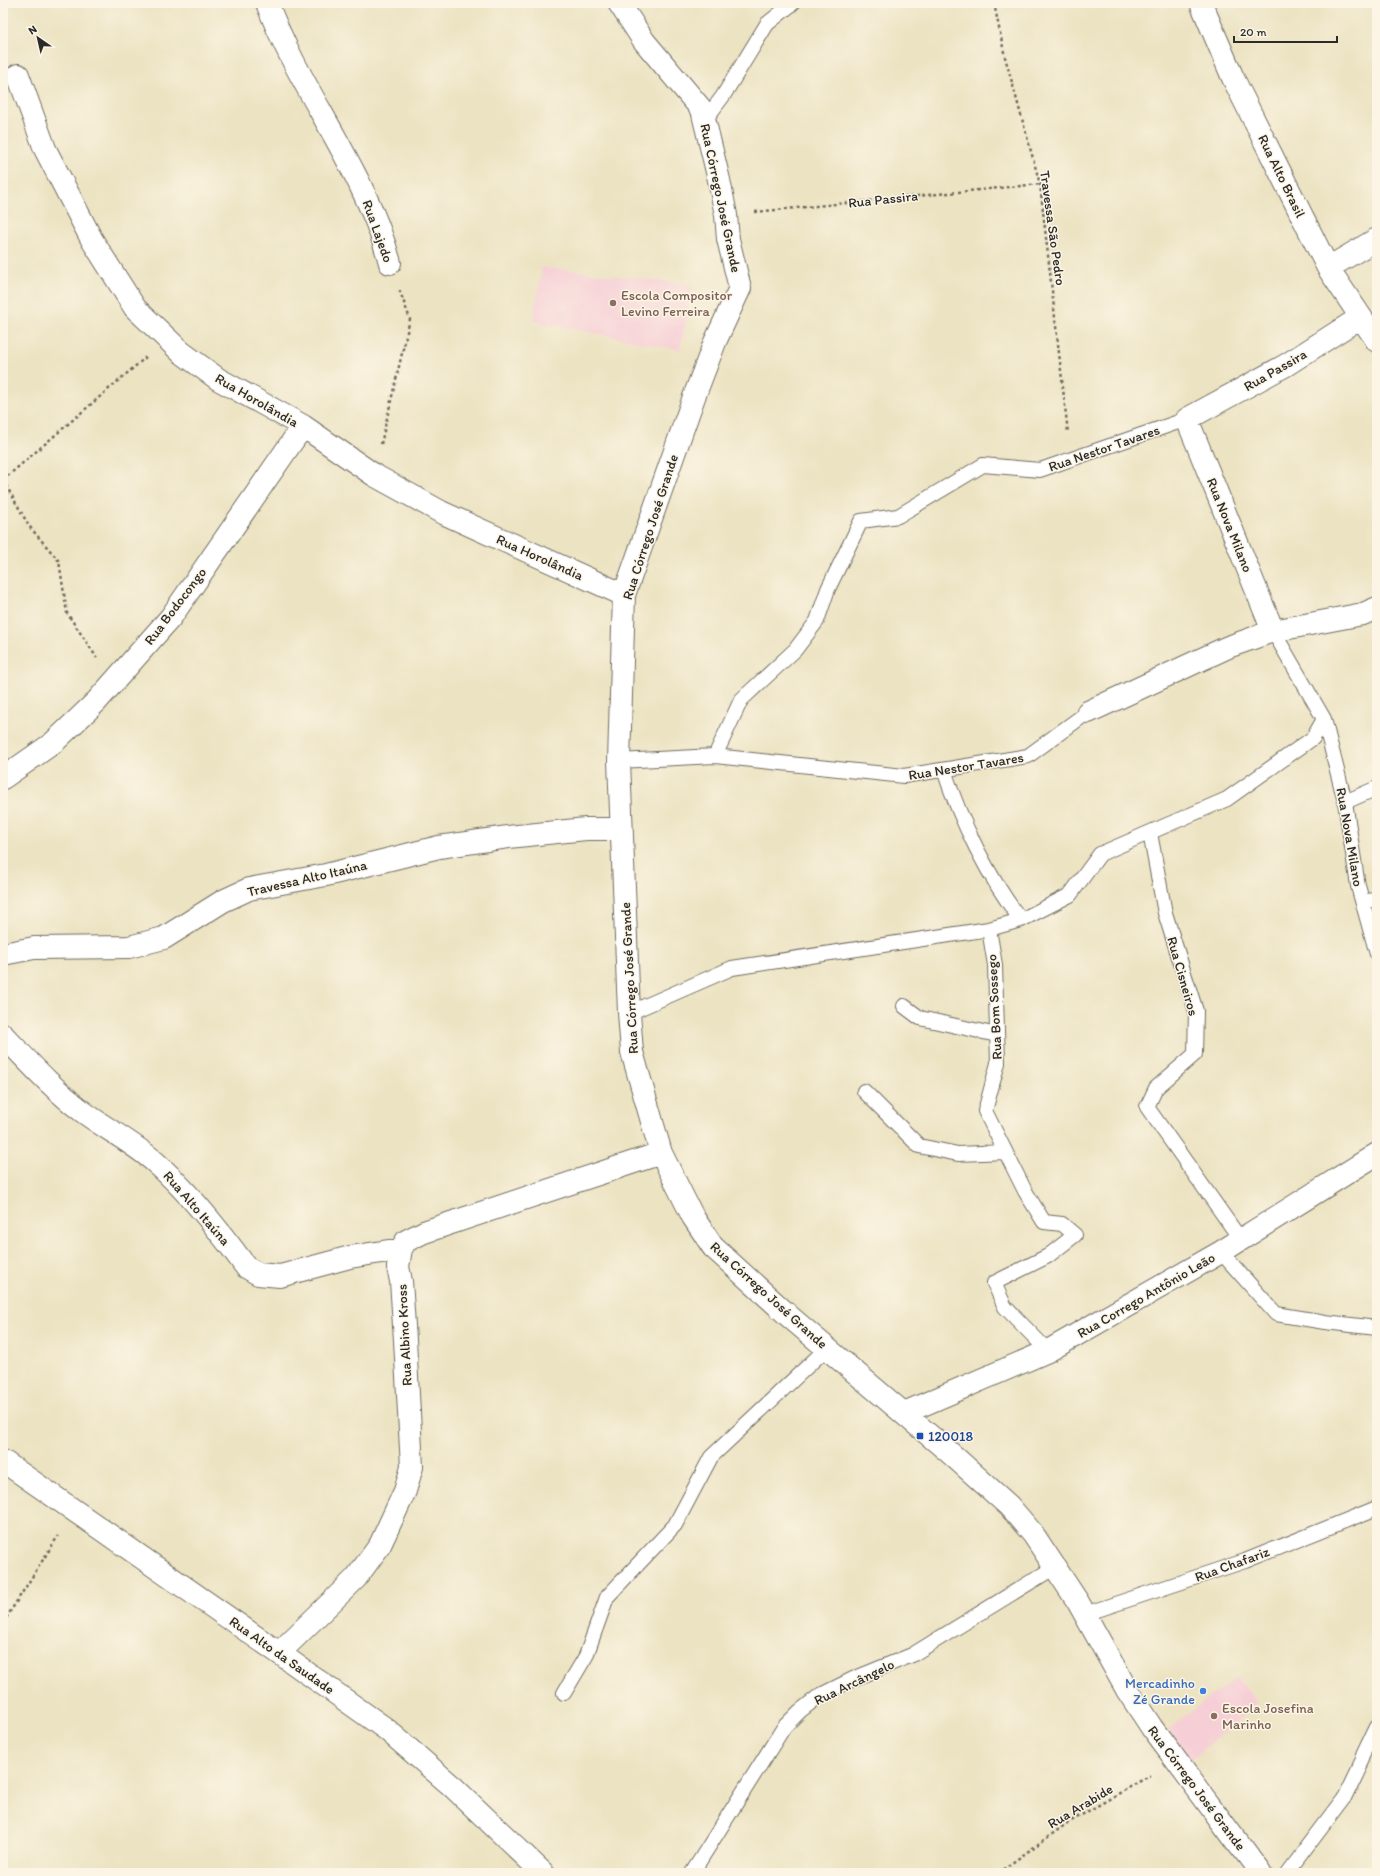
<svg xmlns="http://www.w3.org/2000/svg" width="1380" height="1876" viewBox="0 0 1380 1876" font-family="Itim,sans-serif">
	<rect width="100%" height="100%" fill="#fcf5e5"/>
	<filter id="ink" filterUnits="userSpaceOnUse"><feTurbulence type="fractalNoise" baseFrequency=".025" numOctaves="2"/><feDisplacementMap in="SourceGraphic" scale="8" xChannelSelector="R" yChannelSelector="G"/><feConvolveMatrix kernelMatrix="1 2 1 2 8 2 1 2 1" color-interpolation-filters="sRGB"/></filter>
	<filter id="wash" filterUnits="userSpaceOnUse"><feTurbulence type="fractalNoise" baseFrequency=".012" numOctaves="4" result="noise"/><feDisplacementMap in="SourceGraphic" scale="16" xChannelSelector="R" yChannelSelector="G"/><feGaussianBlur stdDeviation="0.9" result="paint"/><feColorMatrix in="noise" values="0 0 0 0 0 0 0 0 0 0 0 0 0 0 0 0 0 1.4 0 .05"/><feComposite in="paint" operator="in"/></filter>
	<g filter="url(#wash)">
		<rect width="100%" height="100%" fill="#ece3c2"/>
		<path fill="#f6cfd6" d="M542,267L693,285L680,350L533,321Z
			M1237,1676L1258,1703L1191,1760L1169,1729Z"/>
	</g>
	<g filter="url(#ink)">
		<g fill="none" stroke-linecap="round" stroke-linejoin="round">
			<g stroke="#6f6b60" stroke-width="16">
				<path id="lane" d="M705,120L723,96L767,24L793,3
					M1324,719L1345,802L1358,886L1377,954
					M715,756L741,700L795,650L817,621L828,589L861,521L898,516L983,465L1040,470L1187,419
					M619,761L715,756L904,776L1028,756L1088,712
					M944,770C961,822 988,877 1021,920L989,929
					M1345,802L1377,788
					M1150,833L1165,913L1196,1011L1195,1054L1156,1088L1147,1107L1241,1240
					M1363,902L1377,899
					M1021,920L1070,895L1100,854L1227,799L1313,738L1324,719L1273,631
					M904,1006L920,1018L997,1035
					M629,1013L732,968L989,929L995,965L998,1063L985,1111L1025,1191L1044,1222L1062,1224L1075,1235L1048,1256L994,1283L1005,1307L1048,1351
					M864,1091L919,1146L958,1154L1005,1152
					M1221,1252L1276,1314L1325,1322L1377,1328
					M1085,1614L1245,1561L1377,1508
					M564,1693L586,1656L607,1597L675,1525L711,1457L827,1348
					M692,1873L784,1727L800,1711L819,1696L853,1679L912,1655L1055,1567
					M1287,1873L1343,1799L1377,1728"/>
			</g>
			<g stroke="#6f6b60" stroke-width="24">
				<path id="street" d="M267,3C301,93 365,169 390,263
					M619,3L644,41L702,110L719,180L726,215L728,239L740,288L715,342L694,397L624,595L619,761L629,1013L632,1052L661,1153L693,1217L713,1247L790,1317L949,1452L1009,1506L1033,1534L1078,1602L1127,1690L1152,1728L1260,1873
					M1201,3L1233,78L1328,268L1377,341
					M18,75L45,149L92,240L135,308L181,352L218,379L303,426L374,475L441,512L624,595
					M1328,268L1377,239
					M1273,631L1187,419L1286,365L1361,317
					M1088,712L1228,647L1273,631L1363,614L1377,608
					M3,778L53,743L96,702L171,617L303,426
					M3,954L34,948L129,947L164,938L223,901L249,889L326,875L439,847L508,837L586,829H621
					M3,1035C27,1060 54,1090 82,1111C106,1129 132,1142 155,1162C189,1192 219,1230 246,1267L258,1274L280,1276L350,1257L401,1249
					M904,1413L1048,1351L1221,1252L1377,1154
					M3,1461L279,1653L386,1729L453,1787L543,1873
					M279,1653L356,1578L380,1545L405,1491L412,1467L405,1340L401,1281L398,1267L401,1249L406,1241L424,1232L661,1153"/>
			</g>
			<path stroke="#6f6b60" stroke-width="2.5" stroke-dasharray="3 3" stroke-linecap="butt" d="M994,3L1005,57L1040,184L1068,433
				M755,212L1040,184
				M381,444L410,319L399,289
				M3,480L29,526L59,561L67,613L97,658
				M3,480L146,357
				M3,1623L58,1536
				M998,1873L1066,1824L1151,1775"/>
			<use href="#lane" stroke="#fff" stroke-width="14"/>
			<use href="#street" stroke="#fff" stroke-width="22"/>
		</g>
	</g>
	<g fill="#8d6e63" stroke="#fcf5e5" stroke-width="1.5">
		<circle cx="613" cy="303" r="4"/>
		<circle cx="1214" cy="1716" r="4"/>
	</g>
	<rect fill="#1a4fb4" stroke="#fcf5e5" stroke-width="1.5" x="916" y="1432" width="8" height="8" rx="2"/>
	<circle fill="#3f7fe0" stroke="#fcf5e5" stroke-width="1.5" cx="1203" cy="1691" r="4"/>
	<g text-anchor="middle" stroke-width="3" stroke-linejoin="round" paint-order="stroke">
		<g font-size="14" fill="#2b2b2b" stroke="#fcf5e5">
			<text transform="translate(1282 176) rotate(64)" y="5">Rua Alto Brasil</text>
			<text transform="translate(721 198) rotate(78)" y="5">Rua Córrego José Grande</text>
			<text transform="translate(883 199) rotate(-6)" y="5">Rua Passira</text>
			<text transform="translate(1053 228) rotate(82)" y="5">Travessa São Pedro</text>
			<text transform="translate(378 231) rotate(70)" y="5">Rua Lajedo</text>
			<text transform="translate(1275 370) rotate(-30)" y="5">Rua Passira</text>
			<text transform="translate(257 400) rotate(30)" y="5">Rua Horolândia</text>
			<text transform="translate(1104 448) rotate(-19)" y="5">Rua Nestor Tavares</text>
			<text transform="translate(1230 525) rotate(68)" y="5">Rua Nova Milano</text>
			<text transform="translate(650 527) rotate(-72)" y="5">Rua Córrego José Grande</text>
			<text transform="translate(540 557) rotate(24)" y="5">Rua Horolândia</text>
			<text transform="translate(175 606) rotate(-53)" y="5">Rua Bodocongo</text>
			<text transform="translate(966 766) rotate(-9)" y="5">Rua Nestor Tavares</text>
			<text transform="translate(1350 837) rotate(80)" y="5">Rua Nova Milano</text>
			<text transform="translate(307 878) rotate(-13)" y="5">Travessa Alto Itaúna</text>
			<text transform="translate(1183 976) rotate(74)" y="5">Rua Cisneiros</text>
			<text transform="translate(629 978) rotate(-93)" y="5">Rua Córrego José Grande</text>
			<text transform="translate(994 1007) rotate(-93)" y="5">Rua Bom Sossego</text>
			<text transform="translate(197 1208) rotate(49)" y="5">Rua Alto Itaúna</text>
			<text transform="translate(769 1295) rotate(42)" y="5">Rua Córrego José Grande</text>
			<text transform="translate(1146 1295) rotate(-30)" y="5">Rua Corrego Antônio Leão</text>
			<text transform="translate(404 1335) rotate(-93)" y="5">Rua Albino Kross</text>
			<text transform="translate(1232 1564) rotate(-20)" y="5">Rua Chafariz</text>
			<text transform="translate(282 1655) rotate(35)" y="5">Rua Alto da Saudade</text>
			<text transform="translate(854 1682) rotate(-26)" y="5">Rua Arcângelo</text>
			<text transform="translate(1197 1788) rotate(53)" y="5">Rua Córrego José Grande</text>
			<text transform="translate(1080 1806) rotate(-31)" y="5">Rua Arabide</text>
		</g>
		<g font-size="14" fill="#785e54" stroke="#fcf5e5" text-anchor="start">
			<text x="621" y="300">Escola Compositor<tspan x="621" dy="16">Levino Ferreira</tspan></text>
			<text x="1222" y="1713">Escola Josefina<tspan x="1222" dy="16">Marinho</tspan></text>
		</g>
		<g font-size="14" fill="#164399" stroke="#fcf5e5" text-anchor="start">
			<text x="928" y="1441">120018</text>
		</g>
		<g font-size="14" fill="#366cbe" stroke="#fcf5e5" text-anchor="end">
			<text x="1195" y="1688">Mercadinho<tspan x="1195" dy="16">Zé Grande</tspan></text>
		</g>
	</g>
	<rect width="1380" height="1876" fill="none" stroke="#fcf5e5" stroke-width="16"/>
	<g transform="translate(38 38) rotate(326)" stroke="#fcf5e5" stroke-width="3" paint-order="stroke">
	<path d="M0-3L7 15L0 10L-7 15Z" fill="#2b2b2b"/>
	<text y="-6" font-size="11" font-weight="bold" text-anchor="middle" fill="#2b2b2b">N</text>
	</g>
	<path d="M1234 36v6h103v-6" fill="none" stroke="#2b2b2b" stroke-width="2"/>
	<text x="1240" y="36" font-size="12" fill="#2b2b2b" stroke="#fcf5e5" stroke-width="3" paint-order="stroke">20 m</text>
</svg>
